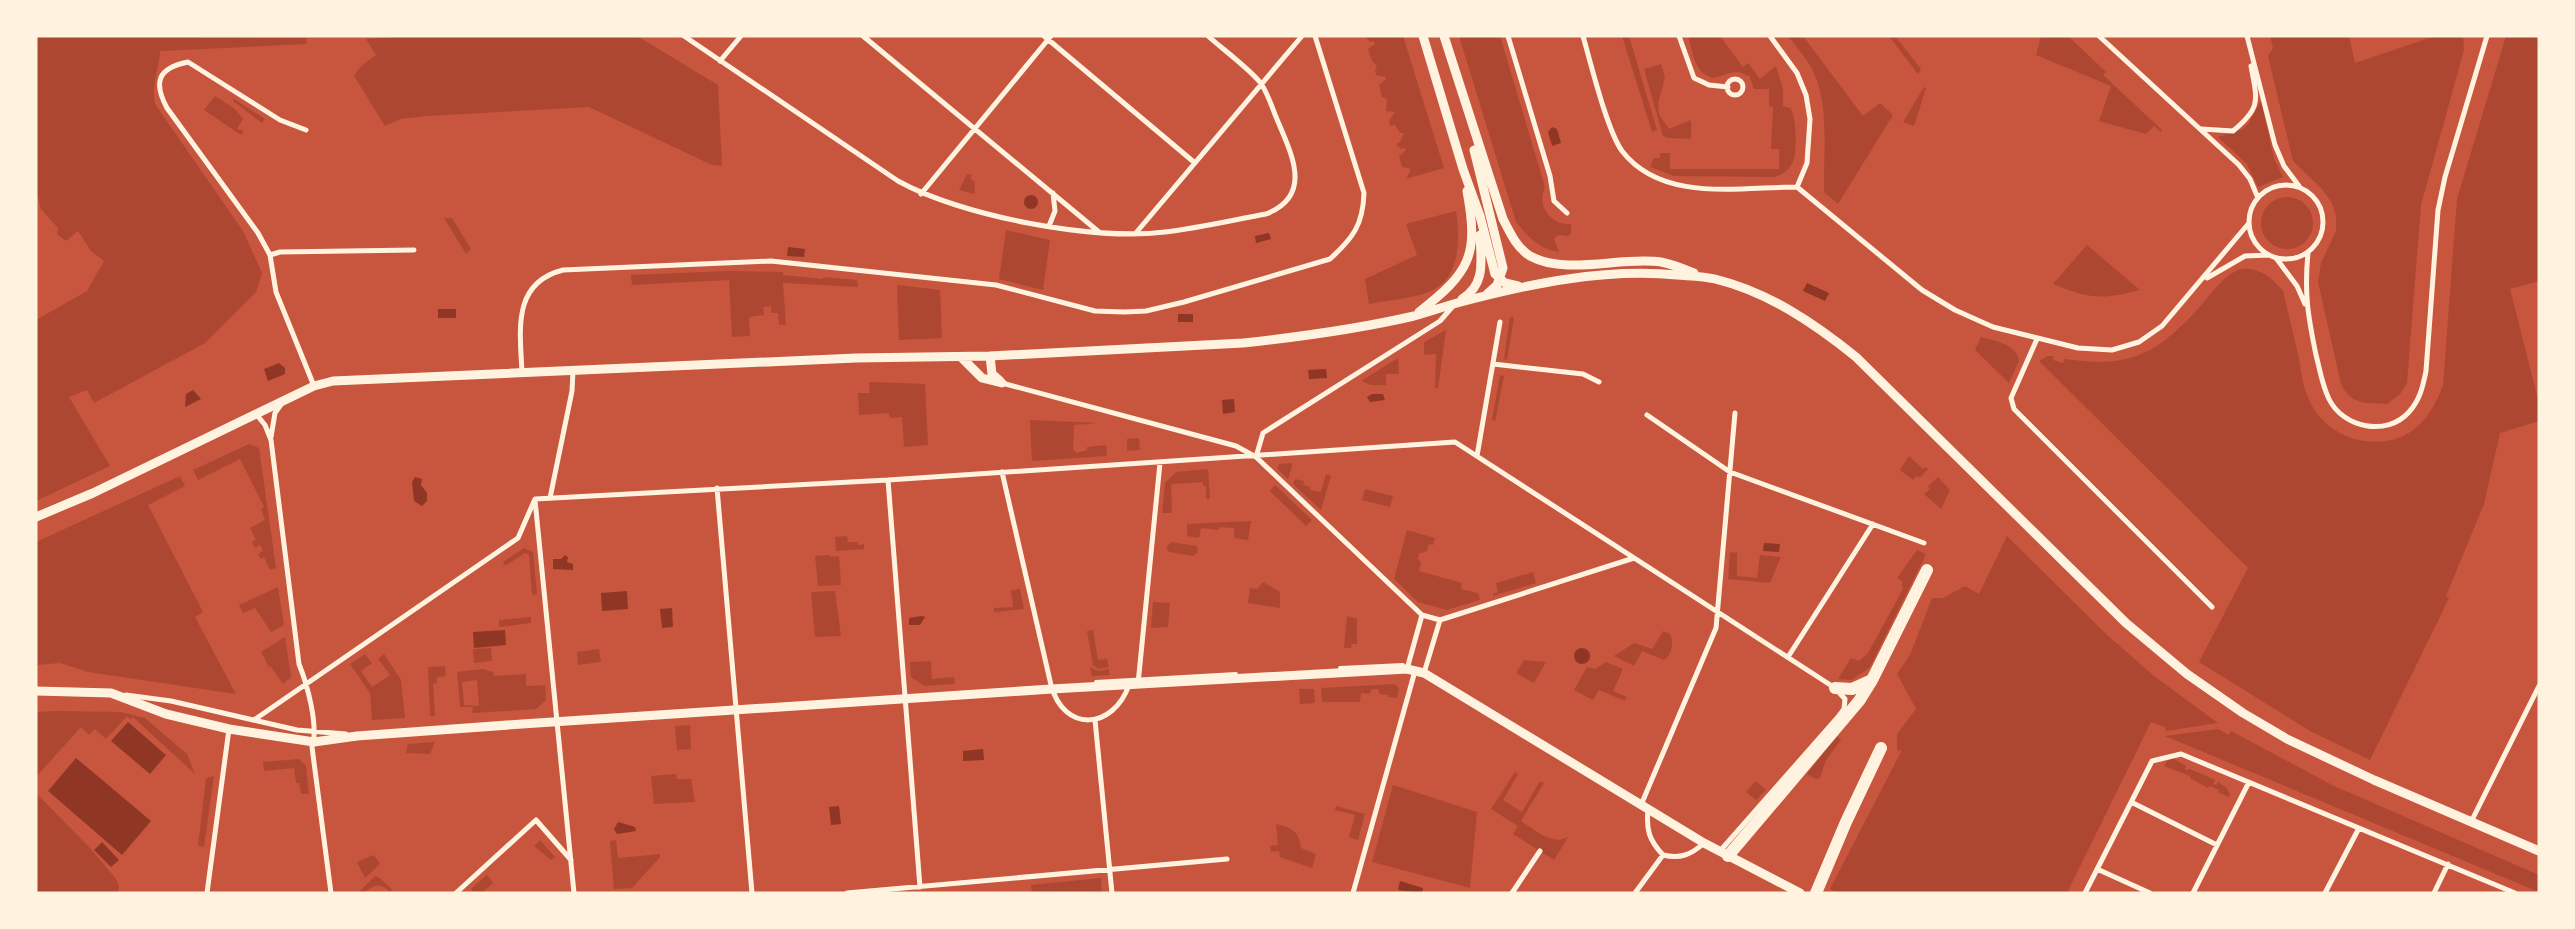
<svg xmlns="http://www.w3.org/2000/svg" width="2575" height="929" viewBox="0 0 2575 929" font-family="Rubik,sans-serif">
	<rect width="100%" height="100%" fill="#c8553d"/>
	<path fill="#ae4732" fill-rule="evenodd" d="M36,36L307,38L306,44L160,51C159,70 151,85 155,104L243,231L262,273L256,292L205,343L94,403L87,390L69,397L110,466L36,501V320L87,291L104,261L91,251L78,231L66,241L57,234L58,228L41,209L36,189Z
		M408,36H637L718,85L722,166L712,165L589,107L427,116L400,119L385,126L354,76L361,66L376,55L366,39Z
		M1365,36H1403L1444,168L1406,179L1411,169L1402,167L1399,156L1406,150L1405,148L1401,149L1396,144L1400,142L1404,133H1400L1395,125L1390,126L1389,121L1395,112L1386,111L1387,99L1382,97L1379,85L1386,79L1385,77L1376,75L1375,70L1377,66L1372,61L1368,49L1375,44L1374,41L1370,42Z
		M1459,36H1500L1545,187C1536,206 1551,225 1571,224V233L1568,236L1558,235L1554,239L1559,252C1539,249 1528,237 1516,222Z
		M1622,36H1629L1657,130L1652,132Z
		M1688,36H1720L1743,67L1748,63L1760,79L1776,66L1783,89V106L1790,108C1797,115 1797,153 1793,162C1789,170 1783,174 1775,177L1674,176L1650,167L1654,158H1660V153H1670V169H1779V149H1771L1773,107L1769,106V89H1754L1749,75L1747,76C1735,67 1726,76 1713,78C1694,73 1693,53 1688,36Z
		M1788,36H1803L1863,116L1880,103L1893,115L1838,204L1824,192C1823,152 1831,99 1809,64C1803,54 1795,45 1788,36Z
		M1889,36H1895L1921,69L1918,74Z
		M2041,36H2068L2106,72L2103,75L2162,130L2161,132L2154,126L2146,134L2099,121L2111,86L2036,55Z
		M2270,36H2349L2355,63L2435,36H2463L2464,50L2421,205L2407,383L2400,394L2387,404C2366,403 2351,405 2341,384L2318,282L2321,263L2336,231V216L2332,203L2322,189L2293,161L2268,56L2273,48Z
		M2506,36H2539V281L2510,289L2539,403V421L2500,433L2484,504L2446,596L2449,598L2370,760L2310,731L2199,662L2248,568L2039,361L2048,356H2054L2053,360L2063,363L2064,359C2095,363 2121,365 2150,350C2171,338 2188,320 2204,302C2213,291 2222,279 2234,272C2253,262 2272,277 2283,291C2288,312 2293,333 2298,354C2301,368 2302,383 2307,395C2319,428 2353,446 2386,441C2417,437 2433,412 2443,385L2457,199Z
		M1661,64L1665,77L1658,104L1659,114L1669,129L1691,120V139L1668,138L1663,136L1644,69Z
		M1924,87L1926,88L1914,126L1903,122Z
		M215,96L235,109L243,119L237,129L244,131L241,135L204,110Z
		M234,99L265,119L262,123L233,101Z
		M2261,101L2274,159L2283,177L2258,187L2247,164L2218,137L2243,129L2248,124Z
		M967,174L972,175L970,178L975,182L974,194L959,190Z
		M2261 223a26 26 0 1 1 52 0a26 26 0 1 1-52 0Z
		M1456,211C1460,237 1461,278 1431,291C1413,299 1388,300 1369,304L1365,279L1417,255L1406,224Z
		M444,218H452L471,249L466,254Z
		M1006,230L1050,240L1043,290L999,279Z
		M2087,245L2140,290C2101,300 2090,299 2053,284Z
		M729,271L783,272V275L823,279V277L857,280L858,287L783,283L786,325H779L778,313H771V306L763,307L764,315L749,317L750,336L732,337L729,280L632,285L631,275Z
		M897,285L940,290L942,338L899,340Z
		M1510,317H1514L1507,360L1504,359Z
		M1446,330L1438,388H1435L1436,354L1424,355V342Z
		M1981,337C1995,341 2017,344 2019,361L2009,383L1975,350Z
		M1398,358L1399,374H1386V385H1371L1361,381Z
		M1500,375L1504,376L1495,421L1492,420Z
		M869,382L925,384L928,445L904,447L902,417L890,418L889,413L859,415L858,393H870Z
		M1030,420L1099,423L1074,425L1073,450L1077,453L1087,450V447L1106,445L1107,456L1032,461Z
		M1139,438L1140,450L1127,451V439Z
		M249,444L259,448L276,568L270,570L264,557L261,559L258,554L263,551L260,545L255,548L252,542L256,540L250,528L265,520L261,509L264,507L240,459L198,480L193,470Z
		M1909,456L1923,469L1925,467L1928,469L1920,478L1917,476L1913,480L1900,470Z
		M1293,463L1288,479L1277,468L1279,464Z
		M1208,469L1210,499H1206V486H1203V482L1171,484L1172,513H1162L1165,483L1176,472Z
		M1326,474L1331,476L1321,510L1293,484L1295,479L1304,481L1303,485L1311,487L1310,490L1321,492Z
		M180,476L185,486L148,505L203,612L195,617L236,694L88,672L60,663L36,665V542Z
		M1938,477L1950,490L1941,509L1924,494L1930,489L1928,486Z
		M1275,485L1312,520L1306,526L1270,491Z
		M1365,489L1393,496L1390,507L1362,500Z
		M1251,521L1248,540L1234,538V528L1219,527V530L1201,528L1199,538L1187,536V524Z
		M1407,530L1435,538L1433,545L1429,544L1427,551L1419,554L1418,559L1421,563L1419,571L1462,583L1461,589L1478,593L1480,600L1447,610L1418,602L1394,579Z
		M847,536L848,542H858V545L864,544V549L836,551L835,537Z
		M2007,536L2106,634L2154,676L2218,723L2166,731L2165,727L2151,722L2067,893H1837L1830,889L1902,750L1897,751V734L1916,709L1897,674L1910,655L1932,598H1943L1965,586L1979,594Z
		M1171,542L1197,546L1198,552L1193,556L1169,552L1166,547Z
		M524,548L533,552L537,594L532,595L529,555L525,553L505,566L503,562Z
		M1917,550L1926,554L1870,667L1852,680L1838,679L1851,658L1859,661L1868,653L1903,589L1902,581L1897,578Z
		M1730,552L1737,553V576L1757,578L1760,555L1781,557L1770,583L1728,579Z
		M830,555V557L839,556L841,585L818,586L815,556Z
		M1533,572L1536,583L1493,596V594L1498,592L1496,583Z
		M1263,582L1280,592V608L1248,603L1250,588L1257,589Z
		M278,587L284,625L271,632L255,608L243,613L239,605Z
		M1020,589L1024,609L994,612V608L1013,607L1011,590Z
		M835,591L841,636L815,637L811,592Z
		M1153,602L1170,603L1168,627L1151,628Z
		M1347,616L1357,619V644H1352L1351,648H1344Z
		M531,617V623L499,627V620Z
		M1093,630L1098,660L1107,659L1109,667L1098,669L1093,665L1087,631Z
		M1663,631L1670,634C1674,643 1672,655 1664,660L1642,651L1634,666L1614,656L1634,643L1652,649Z
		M285,637L291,677L283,684L271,667H269L261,652Z
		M491,648L492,661L474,663L473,649Z
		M599,649L601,662L578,665L577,652Z
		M365,654L372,663L361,671L372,687L390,675L378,659L384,654L401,680L405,718L372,720L370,693L350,664Z
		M1524,660L1546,662L1534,683L1516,673Z
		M931,661L932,679L954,677L955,684L924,686L911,677L910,662Z
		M1606,662L1623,669L1613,691L1627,697L1625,701L1599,690L1593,700L1574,690L1587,667L1595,669Z
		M445,666L446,676L437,677V683L433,684L435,716H430L428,667Z
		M1090,667L1098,671L1109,669L1110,675L1092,676Z
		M483,669L493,672L494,676L526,674V686L545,685L546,700L536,709L472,713L473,707H460L457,672ZM477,680L479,706L464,705L462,682Z
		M1394,684L1399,688L1397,698L1388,697V695L1380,694L1378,689H1372L1370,694L1361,693L1360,702H1322L1321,688Z
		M1299,689H1314L1315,703L1300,704Z
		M55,711L121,712L145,718L187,754L195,774L133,717L130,719L127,716L106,739L95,729L89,735L81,727L36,777V712Z
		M690,725L691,749L677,750L675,726Z
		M2218,729L2229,735L2231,731L2334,786L2539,875V892L2165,736Z
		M1837,736L1841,740L1826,760L1820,778L1816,779L1807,774Z
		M435,742L430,754L406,753L408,744Z
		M2173,758L2186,766L2185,770L2190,769L2215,780L2213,784L2216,785L2218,782L2227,788L2230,795L2228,797L2218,792L2219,790L2210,786L2208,788L2190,778V776L2164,766L2167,761Z
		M299,759L306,766L309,794H301L299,783H296L294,768L264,771L263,762Z
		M1515,772L1518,774L1503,800L1522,812L1540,781L1544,783L1521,821C1535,830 1552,846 1568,837L1554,860L1513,834L1518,826L1491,809Z
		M676,774L677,779H691L695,802L654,804L651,776Z
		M214,776L204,847L198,846L206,778Z
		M1756,781L1766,790L1756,800L1746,792Z
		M1393,785L1477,812L1470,888L1372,862Z
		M36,790L38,795L89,847L116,879L119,886L118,893H36Z
		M1336,806L1365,814L1358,840L1349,837L1355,815L1335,810Z
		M1276,824C1292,828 1299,831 1301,848L1316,854L1312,868L1280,857L1279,851L1271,852L1270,846L1278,845Z
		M540,840L555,857L551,860L534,846Z
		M616,840L618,858L660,854V857L632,888L614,889L610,841Z
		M374,855L380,864L365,878L357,862Z
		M487,875L493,883L482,893H474L471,889Z
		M375,876L380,878L392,890L390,892C375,877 371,893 358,893Z
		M1101,878L1102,893H1032L1031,885Z"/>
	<path fill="#8f3625" d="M1552,127L1557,129L1561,143L1552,146L1548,132Z
		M1024 202a7 7 0 1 1 14 0a7 7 0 1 1-14 0Z
		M1269,233L1271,239L1256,243L1255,236Z
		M788,247L805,249L804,257L787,256Z
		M1807,283L1829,293L1825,301L1803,291Z
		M438,309H456V318H438Z
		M1178,314H1193V322H1178Z
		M279,363L285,368V374L268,381L264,369Z
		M1326,369L1327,378L1309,379L1308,370Z
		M193,390L201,399L185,407L186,394Z
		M1372,394H1383L1385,400L1370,402L1367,397Z
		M1234,399L1235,412L1223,414L1222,400Z
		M415,477L422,479L421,485L427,493V501L422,506L414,501L412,482Z
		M1764,543L1780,544L1779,552L1763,551Z
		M565,555L568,557L567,562L573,564V570L553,569V559H561Z
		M627,591L628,609L602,611L601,593Z
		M672,608L673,627L662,628L660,609Z
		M922,616L925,617L920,625H909V618Z
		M505,630L506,645L474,648L473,632Z
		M1574 656a8 8 0 1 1 16 0a8 8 0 1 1-16 0Z
		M128,722L166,755L150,774L111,741Z
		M983,749L984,760L963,761V751Z
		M76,758L151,821L122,855L48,791Z
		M839,806L841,824L831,825L829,807Z
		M618,822L635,827L636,831L617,834L614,829Z
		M102,842L119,860L111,867L94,850Z
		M1400,881L1423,888L1422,893L1398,890Z"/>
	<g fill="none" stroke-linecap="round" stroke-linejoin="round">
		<path stroke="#fff3e0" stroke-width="4" d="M1340,668L1403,665
			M1096,682L1236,674"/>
		<path stroke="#fff3e0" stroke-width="5" d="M684,36L898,181C961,216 1092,241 1165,232C1199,228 1233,220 1266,214C1312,196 1293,157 1279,124C1273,111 1269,96 1262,85C1255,73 1220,47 1208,36
			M863,36L1099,232
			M1044,36L1195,163
			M1508,36L1550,176L1554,201L1567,213
			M1583,36C1591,64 1607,130 1622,151C1662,203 1740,187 1797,187L1922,290L1955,310L1993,327L2078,348L2112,350L2139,342L2162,326L2249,223
			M1679,36L1694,78L1709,85L1728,87
			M1770,36L1797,73L1806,95L1810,119L1807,163L1797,187
			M2099,36L2239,165L2250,179L2258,198
			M2247,36L2275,145L2284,166L2299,186
			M720,61L741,36
			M1727 87a8 8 0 1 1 16 0a8 8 0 1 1-16 0Z
			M2201,129L2233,131C2262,107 2257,100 2251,66
			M306,130L280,120L188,62C158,68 153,82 167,108L258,233L270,255L276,292L314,386
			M2249 222a37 37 0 1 1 74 0a37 37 0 1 1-74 0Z
			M921,194L1051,36
			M1049,226L1055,211L1053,193
			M1135,234L1302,36
			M2308,253C2304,293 2308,316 2316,355C2320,370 2322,385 2329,399C2343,428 2387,437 2409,412C2420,400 2423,386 2426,371L2438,210L2445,177L2487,36
			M270,255L280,252L414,250
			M2276,258L2297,286L2305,304
			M2207,278L2245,256L2269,255
			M2037,339L2011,398L2014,409L2212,607
			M1493,364L1583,374L1599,382
			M522,372C520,330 512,283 563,270L771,261L996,285L1095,311L1124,312L1146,311L1184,302L1330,259C1353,238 1363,225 1364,193L1315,36
			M1002,383L1236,446L1256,457L1422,615L1440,620
			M256,414L265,425L271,440L299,664C307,684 319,726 312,747L331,893
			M1647,415L1730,472L1924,543
			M271,437L275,413L282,403
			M1477,456L1500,322
			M1256,457L1263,433L1440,321L1453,306
			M1002,472L1051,685C1064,733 1113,730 1129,685
			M888,480L920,887
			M717,488L752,893
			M550,498L572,391L573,371
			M535,500L574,893
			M1440,620L1634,558
			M1788,657L1873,524
			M1407,669L1422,615
			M1424,673L1440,620
			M1138,684L1160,463
			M126,695L171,701L297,730L346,734
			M254,720L518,538L535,499L888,480L1455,442L1835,688L1845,699L1844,709L1838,717L1720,851
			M1095,720L1112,893
			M2131,802L2217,845
			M1641,805L1716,628L1735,413
			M1648,810C1646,830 1649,840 1663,855
			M2471,822L2539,686
			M2097,869L2150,893
			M207,893L229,729
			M456,893L536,820L571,860
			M847,893L1227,859
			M1353,893L1415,671
			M1512,893L1540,851
			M1635,893L1663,855C1680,859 1691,855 1704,843
			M2085,893L2152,761L2181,754L2515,893
			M2193,893L2249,782
			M2325,893L2359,828
			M2434,893L2448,864"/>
		<path stroke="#fff3e0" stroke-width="9" d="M1423,36L1463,169L1480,216L1495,274L1505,283L1518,286
			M1444,36L1503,219C1510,233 1517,248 1530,256C1567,276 1621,256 1661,262C1672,264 1684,269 1694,273
			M1474,150L1503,268L1497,285L1487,294
			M1462,299C1486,284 1481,261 1480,235
			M1419,312C1470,272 1479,256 1467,191
			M990,356L992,374L1000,381
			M961,357L982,378L1002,383
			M36,517L93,493L314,386L333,381L856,358L990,356L1243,343C1299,337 1358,329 1414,316C1429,312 1443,307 1457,303C1528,284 1604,268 1677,275C1689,276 1703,276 1715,279C1768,292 1814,323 1856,357L2126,623L2187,674L2243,713L2287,739L2374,780L2539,851
			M36,691L111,693L166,714L229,729L314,742L357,736L522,724L1052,689L1407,669L1424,673L1704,843L1800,893"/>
		<path stroke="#fff3e0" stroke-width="12" d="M1835,688L1852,689L1872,680
			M1728,856L1859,701L1872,680L1927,570
			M1816,893L1846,822L1881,748"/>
	</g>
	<rect width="2575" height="929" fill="none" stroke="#fff3e0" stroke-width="75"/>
</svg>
